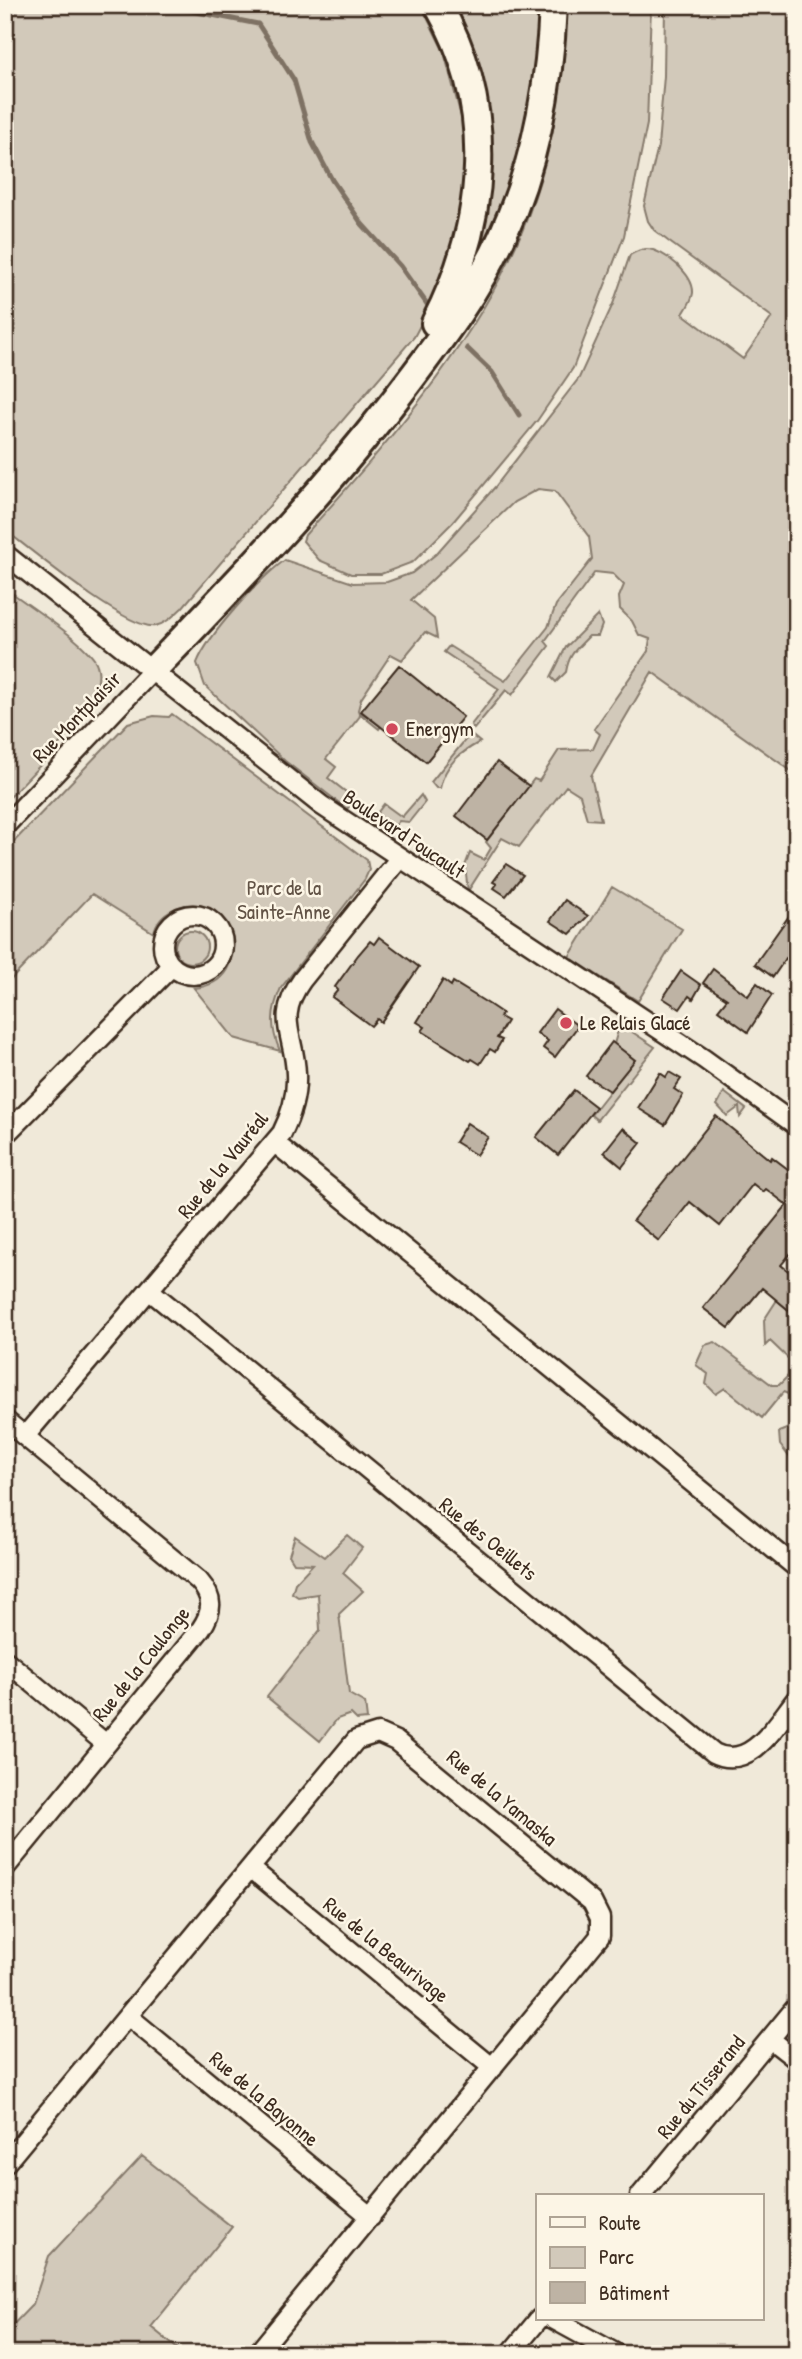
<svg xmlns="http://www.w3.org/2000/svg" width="802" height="2359" viewBox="0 0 802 2359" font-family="'Patrick Hand',sans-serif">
	<rect width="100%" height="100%" fill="#f0e9d9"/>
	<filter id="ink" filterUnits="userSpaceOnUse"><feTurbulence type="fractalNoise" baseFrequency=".0143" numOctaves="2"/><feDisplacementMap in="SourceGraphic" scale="14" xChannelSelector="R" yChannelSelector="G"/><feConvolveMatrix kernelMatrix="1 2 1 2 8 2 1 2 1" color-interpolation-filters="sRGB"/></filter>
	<g filter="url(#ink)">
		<path fill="#d2c9ba" stroke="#867a6c" stroke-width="2" d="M5,5H421L444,52L463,124L467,202L435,297L414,337L182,608C174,615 166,624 155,626C128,631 30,549 5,530Z
			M449,5H543L537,82L514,189L467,286L483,226L487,195Z
			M567,5H651L647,124L624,236L573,368L537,421L453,522L413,562L381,574H351L319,560L303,541L305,535C392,438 493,325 534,199C555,138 565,69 567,5Z
			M665,5H797V775L652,672L591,776L601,820L587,819L580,795L566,786L519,847L502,838L468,891L465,866L470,853L484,860L491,848L486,842L534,779L539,781L559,750L593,749L600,734L594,729L648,651L650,639L639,635L632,621L620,609L619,597L624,585L613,574L595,572L545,641L549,646L512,695L506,690L474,729L471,725L499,689L444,652L449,646L505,681L548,627L556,605L592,559L589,537L555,491L538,489L514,502L411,600L434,619L437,638L425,632L402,660L391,654L361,699L358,710L381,726L379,729L359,713L360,716L326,759L336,767L328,778L355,799L347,809L285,761L205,686L197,663C208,635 260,578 285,560L353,583L387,582L412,573L436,554L495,487L579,378L613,304L630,255C635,252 641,249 646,249C664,249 694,275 693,293C692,301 687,307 683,314L743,359L772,317L668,241L654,230L648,221L644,206L658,146L664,76Z
			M5,588C28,605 78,637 94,659C120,697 27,775 5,803Z
			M598,615L602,625L598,636H589C576,650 569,653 566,672L556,682L551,677L566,647Z
			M172,714L367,860L369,870L365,879L281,988C271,1010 270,1028 280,1051L234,1038L194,988C261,982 229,883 174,909C163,914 156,922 154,933L92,894L5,986V851L128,723L154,716L169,717Z
			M470,734L480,742C460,753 445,764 440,788H436L431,782Z
			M421,795L425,802L409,822L399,821L391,831L377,822L390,833L386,837L369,824L384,804L402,817Z
			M424,851C437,851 449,860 443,874L418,858Z
			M612,887L682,929L638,1001L569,957Z
			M175 947a16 16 0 1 1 32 0a16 16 0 1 1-32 0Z
			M620,1024L655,1047L597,1120L591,1115L634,1060L614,1044Z
			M724,1092L746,1109L740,1117L739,1107L727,1116L717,1105Z
			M777,1300L797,1317V1390L791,1395L783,1392L762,1418L725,1388L716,1394L706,1384L708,1374L696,1365L705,1345L715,1342L772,1385H779L797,1367L770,1341L765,1346L764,1320Z
			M789,1428L797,1435V1467L780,1445L779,1432Z
			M347,1535L362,1548L343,1573L363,1591L339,1614L349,1694L365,1703L367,1719L357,1720L351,1714L337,1719L320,1741L267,1697L320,1630L318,1594L298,1597L292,1593L295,1583L313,1564L294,1563L289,1555L295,1536L325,1557Z
			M142,2156L232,2227L151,2327L184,2354H5V2333L33,2304L49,2256Z"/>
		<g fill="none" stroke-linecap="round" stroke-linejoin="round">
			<path stroke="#7e7163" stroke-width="5" d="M161,5L258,24L294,80L312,142L332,180L362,224L400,266L427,304
				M467,348L492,372L519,415"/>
		</g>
		<path fill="#beb3a4" stroke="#3b2a1e" stroke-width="2" d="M399,665L463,717L426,762L361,711Z
			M497,762L529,786L487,840L456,816Z
			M506,864L523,875L506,896L494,888L497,884L493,882Z
			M565,900L588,916L570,934L550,921Z
			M789,916L797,922V965L786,958L773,977L755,964Z
			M379,937L419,967L381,1022L377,1019L371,1026L332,997L338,990L335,987L358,955L370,941L374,944Z
			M713,969L748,996L757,983L772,995L748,1032L718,1010L727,999L703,983Z
			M681,971L701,985L693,999L689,996L680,1009L663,998Z
			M443,980L451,986L453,982L487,1003L502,1013L500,1017L507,1021L497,1038L502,1040L495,1052L490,1049L480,1064L472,1059L470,1061L422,1031L425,1027L417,1022Z
			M555,1009L578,1026L555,1057L543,1048L548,1041L537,1033Z
			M612,1042L635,1060L610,1091L586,1076Z
			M669,1072L681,1079L674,1089L683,1095L665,1125L638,1108L660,1073L666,1077Z
			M574,1090L596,1107L558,1155L536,1137Z
			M716,1116L770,1160L772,1157L797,1176V1246L781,1265L797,1278V1317L762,1288L729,1328L703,1308L787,1205L766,1189L763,1192L753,1184L720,1226L690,1202L659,1241L633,1220Z
			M467,1123L488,1137L476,1155L455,1142Z
			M623,1128L641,1143L622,1167L604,1152Z"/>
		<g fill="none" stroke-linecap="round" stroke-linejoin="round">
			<g stroke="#3b2a1e" stroke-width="23">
				<path id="minor" d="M5,554L321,805L704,1059L797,1126
					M5,826L153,670
					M163 945a30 30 0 1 1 60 0a30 30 0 1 1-60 0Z
					M5,1135L172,966
					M275,1143L797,1568
					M149,1290L714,1753C751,1772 777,1723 797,1698
					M5,1420L199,1581C214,1598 213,1611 201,1629L5,1868
					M25,1436L282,1133C291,1115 297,1094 296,1074C295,1035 274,1019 302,980L399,859
					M5,1660L106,1744
					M250,1868L493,2068
					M128,2016L371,2217
					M770,2039L797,2060
					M5,2164L356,1740L378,1733L396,1741L592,1902L600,1918V1936L257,2354
					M640,2196L797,2006
					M553,2319L617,2354
					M510,2354L539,2319
					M795,2354L797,2350"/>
			</g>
			<g stroke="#3b2a1e" stroke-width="32">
				<path id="highway" d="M435,323C487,221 497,108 438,5
					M153,670C241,578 330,486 407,384C442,338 478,290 502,237C535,165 550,84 553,5"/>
			</g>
			<use href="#minor" stroke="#fcf5e5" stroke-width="18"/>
			<use href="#highway" stroke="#fcf5e5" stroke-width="26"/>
		</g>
	</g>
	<g fill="#d1495b" stroke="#fcf5e5" stroke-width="2.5">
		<circle cx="392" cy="729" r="7"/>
		<circle cx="566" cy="1023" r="7"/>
	</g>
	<g text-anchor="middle" stroke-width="5" stroke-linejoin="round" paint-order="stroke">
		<g font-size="21" fill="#3b2a1e" stroke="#fcf5e5">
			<text transform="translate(77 717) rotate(-46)" y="7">Rue Montplaisir</text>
			<text transform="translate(404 834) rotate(34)" y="7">Boulevard Foucault</text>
			<text transform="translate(223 1165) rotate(-51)" y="7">Rue de la Vauréal</text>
			<text transform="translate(488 1539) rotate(39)" y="7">Rue des Oeillets</text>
			<text transform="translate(141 1664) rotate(-51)" y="7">Rue de la Coulonge</text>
			<text transform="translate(502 1798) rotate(40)" y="7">Rue de la Yamaska</text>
			<text transform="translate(386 1950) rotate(39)" y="7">Rue de la Beaurivage</text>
			<text transform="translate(701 2087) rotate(-51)" y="7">Rue du Tisserand</text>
			<text transform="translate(264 2099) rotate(40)" y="7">Rue de la Bayonne</text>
		</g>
		<g font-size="21" fill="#3b2a1e" stroke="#fcf5e5" text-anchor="start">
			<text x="406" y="736">Energym</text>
			<text x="580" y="1030">Le Relais Glacé</text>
		</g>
		<g font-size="21" fill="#615245" stroke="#fcf5e5">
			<text x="284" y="895">Parc de la<tspan x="284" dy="24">Sainte-Anne</tspan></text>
		</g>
	</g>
	<rect width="802" height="2359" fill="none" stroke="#fcf5e5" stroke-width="28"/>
	<rect x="14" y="14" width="774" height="2331" fill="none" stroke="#3b2a1e" stroke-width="2.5" filter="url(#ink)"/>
	<rect x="536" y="2194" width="228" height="126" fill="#fcf5e5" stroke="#afa495" stroke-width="2"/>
	<rect x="550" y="2217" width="35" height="10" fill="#fcf5e5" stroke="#afa495" stroke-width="2"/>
	<text x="599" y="2230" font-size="21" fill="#3b2a1e">Route</text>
	<rect x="550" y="2247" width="35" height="21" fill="#d2c9ba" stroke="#afa495" stroke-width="2"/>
	<text x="599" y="2264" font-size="21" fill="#3b2a1e">Parc</text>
	<rect x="550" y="2282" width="35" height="21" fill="#beb3a4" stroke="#afa495" stroke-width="2"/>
	<text x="599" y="2300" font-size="21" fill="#3b2a1e">Bâtiment</text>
</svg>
